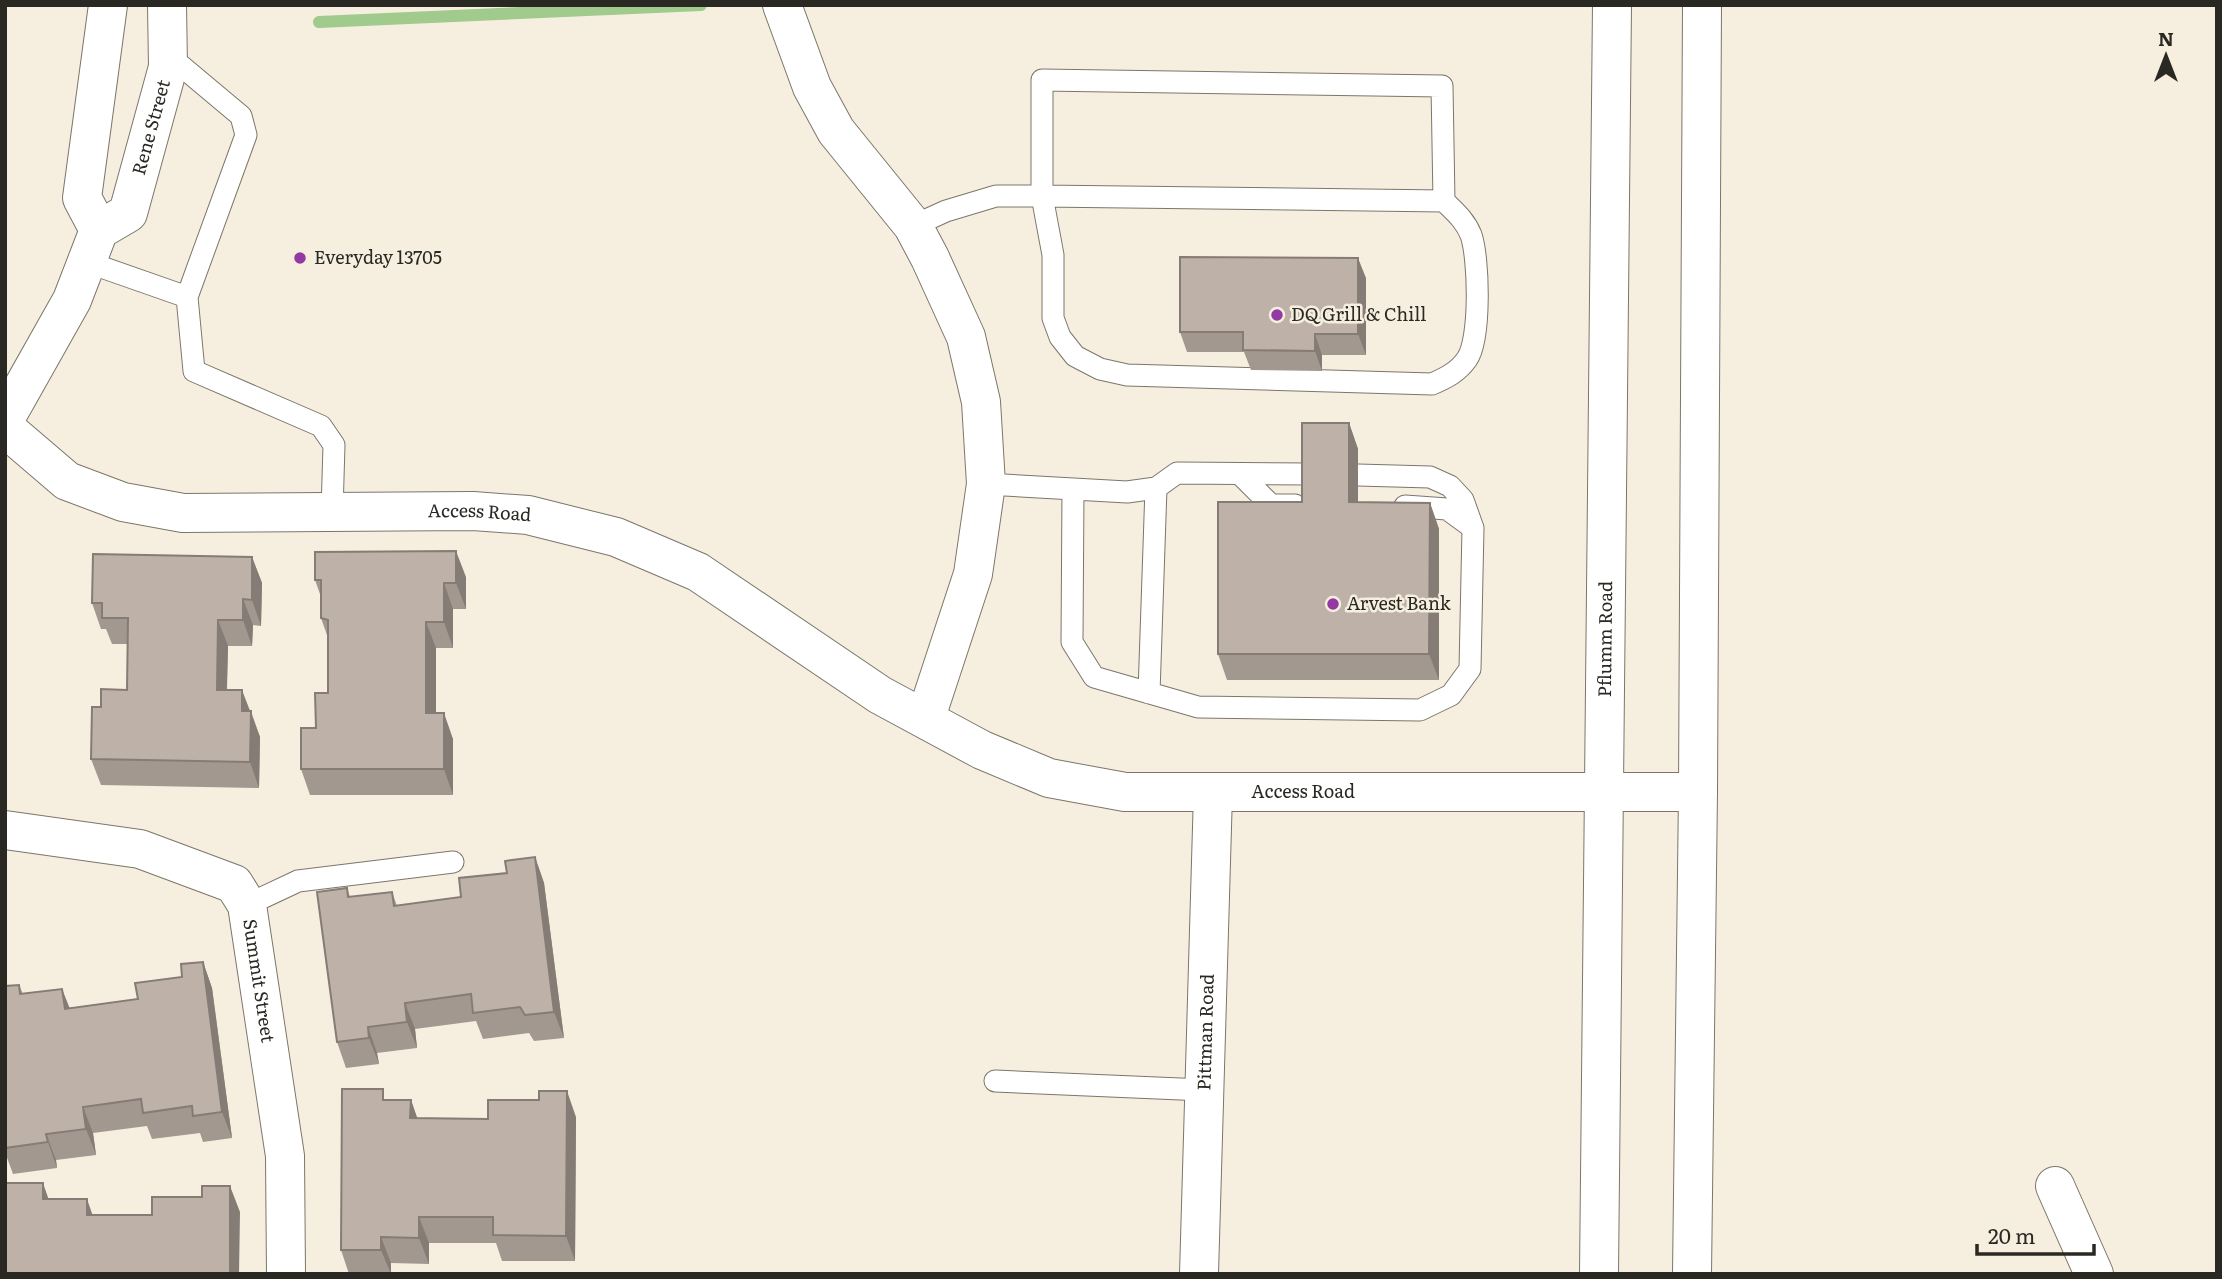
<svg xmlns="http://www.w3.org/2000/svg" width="2222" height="1279" viewBox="0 0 2222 1279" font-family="Literata,serif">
	<rect width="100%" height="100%" fill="#f6efe0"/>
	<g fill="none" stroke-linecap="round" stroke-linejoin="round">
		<path stroke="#a1ca8d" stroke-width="12" d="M319,22L701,5"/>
		<g stroke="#7c766a" stroke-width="23">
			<path id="service" d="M913,226L946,211L996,196H1042L1444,201L1442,86L1042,80V196L1053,255V318L1060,337L1075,356L1100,369L1127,375L1432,384C1446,378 1458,372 1467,359C1481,339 1479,258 1471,235C1465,220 1455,212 1444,201
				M87,262L187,297L246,135L241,116L167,54
				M187,297L194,371L321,426L334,445L332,512
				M1240,474L1271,505H1295
				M986,484L1127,492L1156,488L1177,473L1312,474
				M1073,489L1072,642L1094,677L1198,707L1420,710L1451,695L1470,669L1473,528L1463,500L1450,486L1430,477L1358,475
				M1405,506L1447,509L1473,528
				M1149,693L1156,488
				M247,905L298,881L453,862
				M995,1081L1204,1090"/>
		</g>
		<g stroke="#7c766a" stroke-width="40">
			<g id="minor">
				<path d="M782,5L812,87L836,131L913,226L930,258L966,337L981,402L986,484L973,574L926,717"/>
				<path d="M99,230L82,198L108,5"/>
				<path id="s1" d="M5,419L72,300L99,230L128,213L168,67L167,5"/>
				<path id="s2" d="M5,428L67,481L123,502L183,513L473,511L528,515L616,537L698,572L880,695L982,750L1049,778L1125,792H1698"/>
				<path id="s3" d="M5,830L140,849L234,884L247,905L285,1156L286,1274"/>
				<path d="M2055,1186L2094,1274"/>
				<path id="s4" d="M1199,1274L1213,793"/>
			</g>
		</g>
		<g stroke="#7c766a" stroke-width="40">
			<g id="secondary">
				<path id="s5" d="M1599,1274L1612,5"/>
				<path d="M1692,1274L1698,792L1702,5"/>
			</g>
		</g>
		<use href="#service" stroke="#fff" stroke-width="21"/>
		<use href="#minor" stroke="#fff" stroke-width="38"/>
		<use href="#secondary" stroke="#fff" stroke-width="38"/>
	</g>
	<path fill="#a39890" d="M1366,278V355H1322V371L1251,370L1244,352H1187L1180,332Z
		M1349,423L1358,449V503H1430L1439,529V680H1227L1218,654L1302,502Z
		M252,557L262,583L261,626L253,625L252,646H228L227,690L251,711L260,737L259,788L101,785L91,759L101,707L127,690V644H112L106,629H101L92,603Z
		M466,577V609H453V648H436V713L453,739V795H310L301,769L328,693V638L321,618V597L315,580Z
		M535,857L544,883L564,1038L534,1041L529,1033L483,1039L476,1021L415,1029L417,1048L377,1053L379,1064L346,1068L337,1042L347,888L350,897L392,892L397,906L461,897Z
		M203,962L212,988L232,1138L203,1142L200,1133L152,1139L147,1126L93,1133L96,1155L56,1160L57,1168L13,1174L5,1152V986L19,985L23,994L62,989L69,1008L138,999L182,977Z
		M387,1100H411L417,1118L488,1119L576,1117L575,1261H502L496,1243H429V1264L391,1263V1274H349L341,1250Z"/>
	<path fill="#857c75" d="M1358,258L1366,278V355L1358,334Z
		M1315,334L1322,355V371L1315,351Z
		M1349,423L1358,449V528L1349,502Z
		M1430,503L1439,529V680L1429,654Z
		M456,551L466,577V609L456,583Z
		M252,557L262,583L261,626L252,600Z
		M444,583L453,609V648L444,622Z
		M243,599L253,625L252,646L243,620Z
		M218,620L228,646L226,716L217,690Z
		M426,622L436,648V739L426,713Z
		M242,690L260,737L259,788L250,762L242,711Z
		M444,713L453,739V795L444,769Z
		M535,857L544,883L564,1038L554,1012Z
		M203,962L212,988L232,1138L222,1112Z
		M62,989L72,1014L65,1009Z
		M405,1003L415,1029L417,1048L407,1022Z
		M368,1027L377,1053L379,1064L369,1038Z
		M567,1091L576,1117L575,1261L566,1236Z
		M411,1100L420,1126L410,1118Z
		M83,1107L93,1133L96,1155L86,1129Z
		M46,1134L56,1160L57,1168L48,1142Z
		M43,1183L52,1209L43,1199Z
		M230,1186L240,1212L239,1274H230Z
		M87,1199L96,1225L87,1215Z
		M419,1217L429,1243V1264L419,1238Z
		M381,1237L391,1263V1274L381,1250Z"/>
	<path fill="#beb1a7" stroke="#857c75" stroke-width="2" d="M1180,257L1358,258V334H1315V351L1243,350V332H1180Z
		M1302,423H1349V502L1430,503L1429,654H1218V502H1302Z
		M456,551V583H444V622H426V713H444V769H301V728H316L315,693H328V620L321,618V580H315V552Z
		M93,554L252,557V600L243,599V620H218L217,690H242V711H251L250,762L91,759L92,707H101V689L127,690L128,618H102V603H92Z
		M535,857L554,1012L525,1015L520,1007L473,1013L471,994L405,1003L407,1022L368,1027L369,1038L337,1042L317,892L347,888L348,897L392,892L394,906L461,897L459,878L507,873L505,861Z
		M203,962L222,1112L193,1116L192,1106L143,1113L141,1099L83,1107L86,1129L46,1134L48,1142L5,1148V986L19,985L20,994L62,989L65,1009L138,999L135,983L182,977L181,964Z
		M342,1089H383V1100H411L410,1118L488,1119V1100H539V1091H567L566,1236L493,1235V1217H419V1238L381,1237V1250H341Z
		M6,1183H43V1199H87V1215H152V1197H202V1186H230V1274H6Z"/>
	<g fill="#9439a4" stroke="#f6efe0" stroke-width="2.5">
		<circle cx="300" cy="258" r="7"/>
		<circle cx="1277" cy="315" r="7"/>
		<circle cx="1333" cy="604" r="7"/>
	</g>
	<g text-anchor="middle" stroke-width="5" stroke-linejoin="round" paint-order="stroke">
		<g font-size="18" fill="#2a2822" stroke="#f6efe0">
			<text dy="6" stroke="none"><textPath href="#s1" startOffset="334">Rene Street</textPath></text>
			<text dy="6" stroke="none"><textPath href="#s2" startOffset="499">Access Road</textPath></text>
			<text dy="6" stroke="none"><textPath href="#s5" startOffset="635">Pflumm Road</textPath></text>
			<text dy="6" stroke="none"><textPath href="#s2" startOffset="1391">Access Road</textPath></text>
			<text dy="6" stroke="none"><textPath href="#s3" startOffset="338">Summit Street</textPath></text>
			<text dy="6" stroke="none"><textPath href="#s4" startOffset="242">Pittman Road</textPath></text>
		</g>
		<g font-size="18" fill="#2a2822" stroke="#f6efe0" text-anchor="start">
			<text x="314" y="264">Everyday 13705</text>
			<text x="1291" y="321">DQ Grill &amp; Chill</text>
			<text x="1347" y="610">Arvest Bank</text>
		</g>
	</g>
	<rect width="2222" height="1279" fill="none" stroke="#2a2822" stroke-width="14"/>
	<g transform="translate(2166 56)" stroke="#f6efe0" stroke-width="5" paint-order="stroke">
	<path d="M0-5L12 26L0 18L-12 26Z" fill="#2a2822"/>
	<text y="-10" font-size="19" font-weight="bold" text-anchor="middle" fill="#2a2822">N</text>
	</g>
	<path d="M1977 1244v10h117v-10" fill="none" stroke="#2a2822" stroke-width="3.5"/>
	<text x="1988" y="1244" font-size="21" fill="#2a2822" stroke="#f6efe0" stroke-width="5" paint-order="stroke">20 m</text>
</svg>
